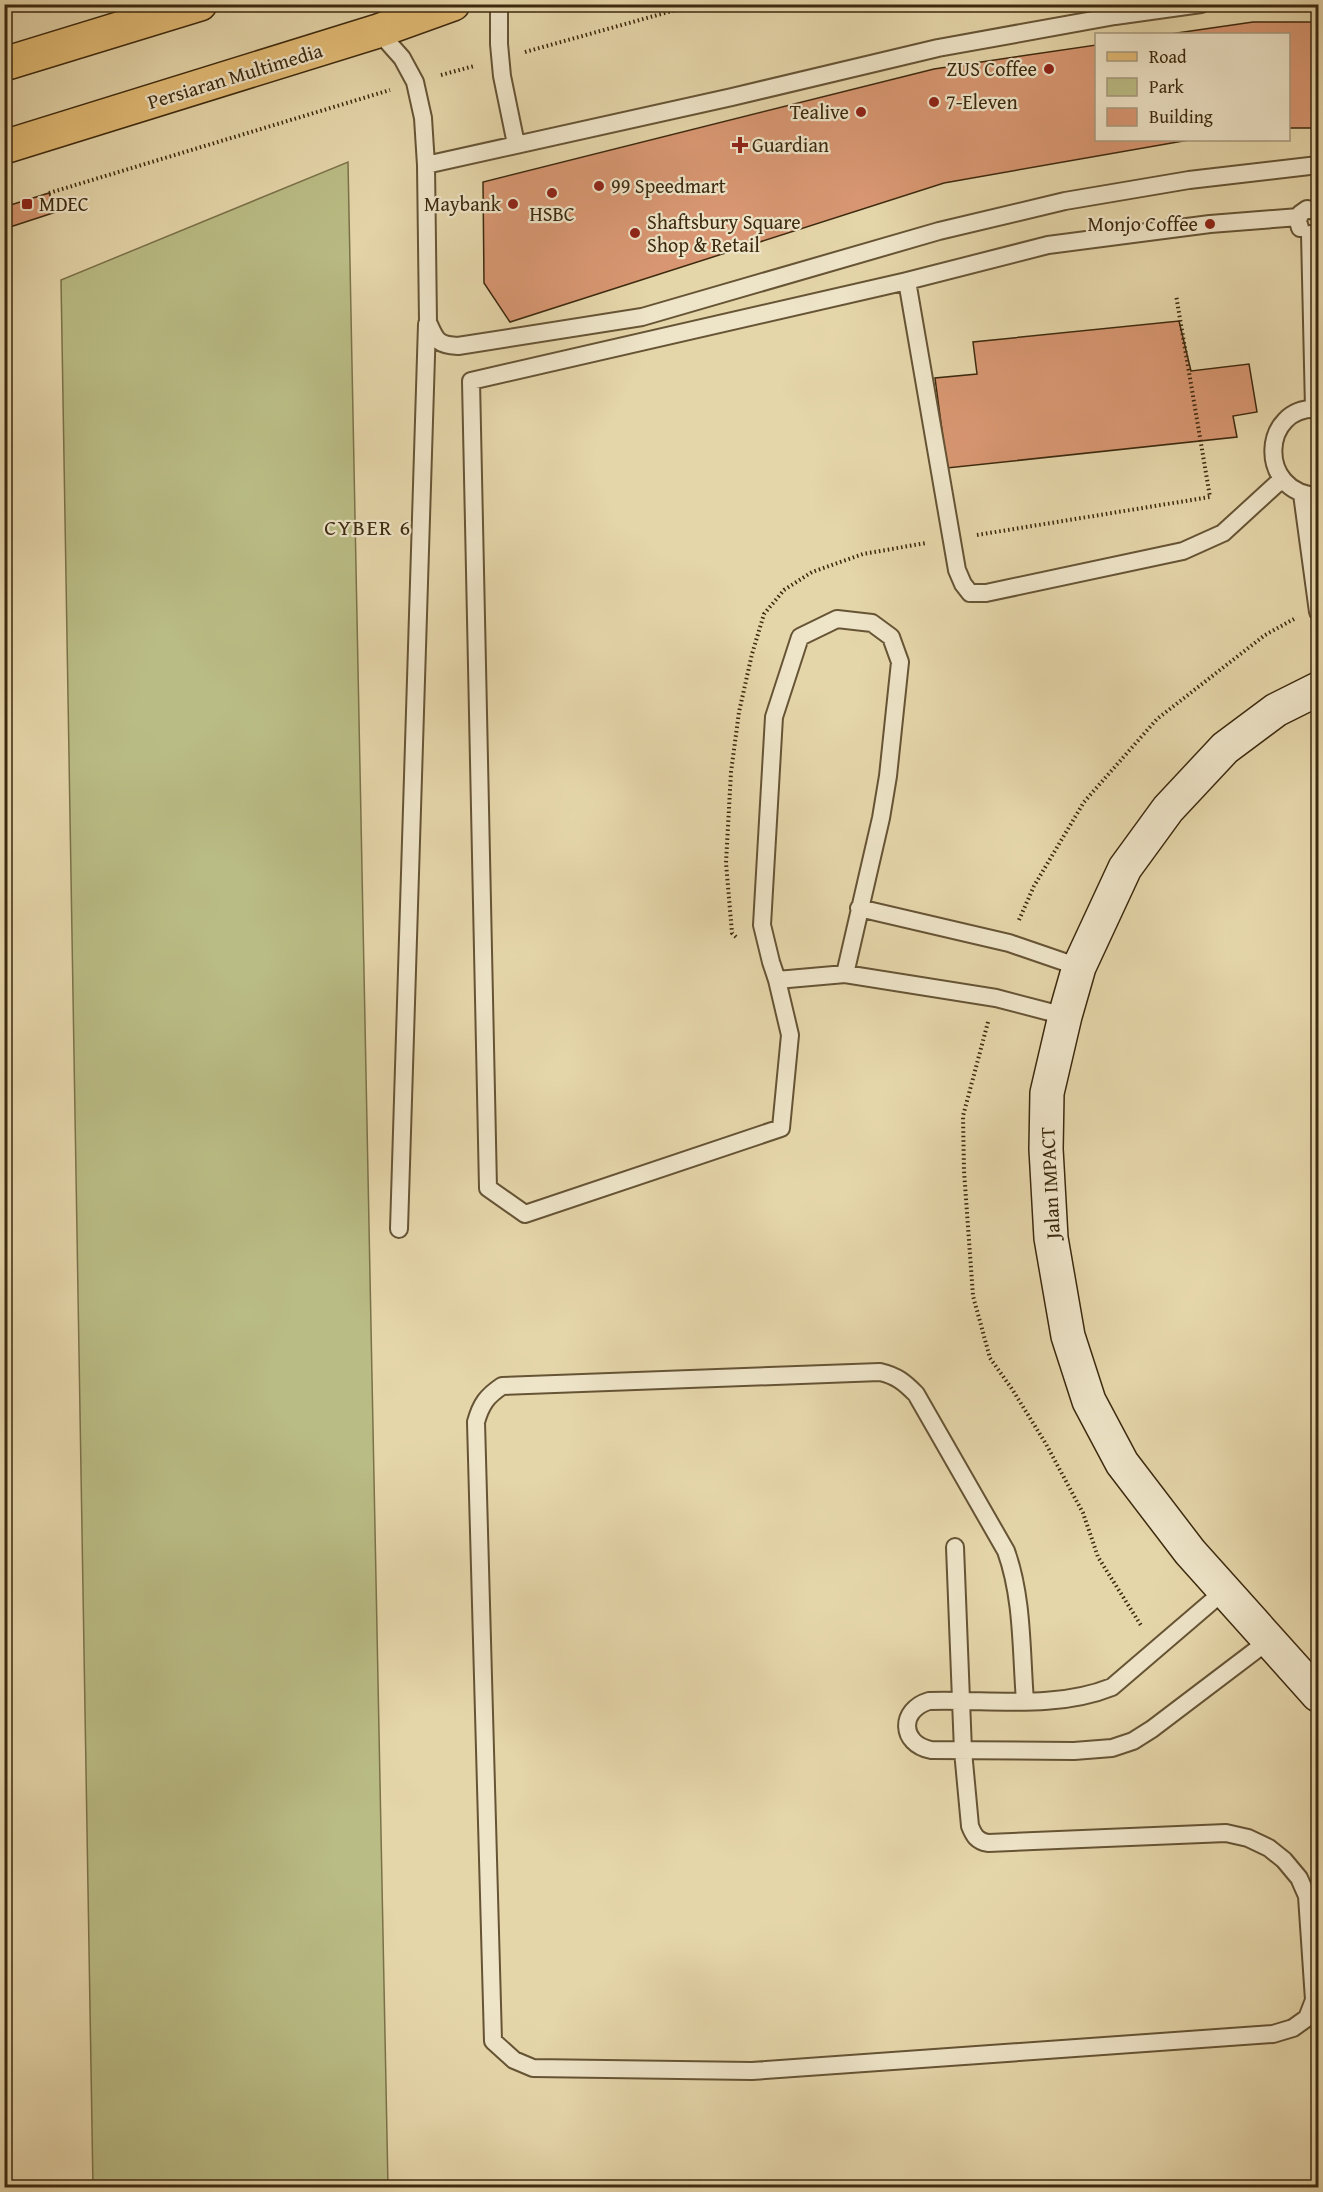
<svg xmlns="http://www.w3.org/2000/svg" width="1323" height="2192" viewBox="0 0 1323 2192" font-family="'Gentium Book Plus',serif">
	<rect width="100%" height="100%" fill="#e5d6aa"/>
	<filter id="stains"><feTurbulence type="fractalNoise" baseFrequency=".00333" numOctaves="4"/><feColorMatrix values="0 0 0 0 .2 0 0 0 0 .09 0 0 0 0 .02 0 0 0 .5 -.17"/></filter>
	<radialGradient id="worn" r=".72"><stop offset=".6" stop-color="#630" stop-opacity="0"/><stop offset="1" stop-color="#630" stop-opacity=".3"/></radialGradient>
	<path fill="#babc85" stroke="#7b724a" stroke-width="1.5" d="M348,162L388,2187H93L61,280Z"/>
	<path fill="#d89772" stroke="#3c290e" stroke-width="1.5" d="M1253,22H1318V128H1288V34H1170Z
		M1096,45V140H1189L944,183L510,322L484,283L483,182L934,69Z
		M49,193L56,212L10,227L4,207Z
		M1179,321L1191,371L1249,364L1257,412L1233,416L1237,437L947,468L935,378L977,374L973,342Z"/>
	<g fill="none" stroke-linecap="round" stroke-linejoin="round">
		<g stroke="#665435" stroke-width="20">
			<path id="lane" d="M499,4V44L502,76L516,144
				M378,31L402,58L415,82L423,118L426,165L428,322C436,340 437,345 458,346L642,317L939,231L1065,201L1189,180L1318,165
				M426,165L732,97L938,48L1115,16L1201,4
				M1300,228L1298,221L1300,214L1307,209L1318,212
				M1310,234L1314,408
				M907,281L957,570L963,584L970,593H986L1183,551L1223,533L1282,479
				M1318,409C1261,405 1256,493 1318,496
				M1302,494L1318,612
				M859,908L1009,943L1079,967
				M845,974L881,818L888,776L900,662L891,637L872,623L837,619L800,637L774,717L762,925L771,962L777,980L845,974L996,998L1065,1016
				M777,980L790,1035L781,1128L525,1214L488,1188L471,381L907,281L1048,245L1210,224L1299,217
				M399,1229L427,324
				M955,1547L963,1751L970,1826C974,1836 977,1841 988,1843L1226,1833L1248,1838L1269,1848L1284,1860L1299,1878L1307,1896L1314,2000L1307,2018L1293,2028L1273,2034L752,2071L533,2068L514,2060L493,2041L476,1422C481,1404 487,1396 502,1386L880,1372C897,1376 904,1382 916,1394L1006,1551C1023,1598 1021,1651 1025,1701
				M1224,1591L1112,1687C1055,1710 989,1699 929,1701C899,1710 900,1744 931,1750L1074,1751L1112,1748L1133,1741L1152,1729L1268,1641"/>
		</g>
		<g stroke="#3c290e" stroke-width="36">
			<path id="secondary" d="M1318,689L1276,710L1225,748L1168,809L1125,868L1079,967L1065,1016L1047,1093L1046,1149L1051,1238L1068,1336L1089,1401L1122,1463L1190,1552L1318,1695"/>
		</g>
		<g stroke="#3c290e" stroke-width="36">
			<path id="primary" d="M4,64L200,4
				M4,147L378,31L453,4"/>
		</g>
		<path stroke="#3c290e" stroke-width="4" stroke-dasharray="1.5 3" stroke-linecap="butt" d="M4,12L31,4
			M525,52L697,4
			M441,75L474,66
			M49,193L390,90
			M977,535L1210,497L1176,295
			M1019,920L1034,886L1084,802L1157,719L1265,635L1294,619
			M736,937L732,933L726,863L731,772L739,712L752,654L764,614L784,590L812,572L863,554L926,543
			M988,1022L963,1116L964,1171L973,1296L990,1358L1012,1389L1046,1444L1083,1513L1098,1557L1142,1627"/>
		<use href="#lane" stroke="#eee4c8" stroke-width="16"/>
		<use href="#secondary" stroke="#eee4c8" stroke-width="33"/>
		<use href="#primary" stroke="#e2bb75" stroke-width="33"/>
	</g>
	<g fill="#8f2418" stroke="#eee4c8" stroke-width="2">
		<circle cx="1049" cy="69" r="6"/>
		<circle cx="934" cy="102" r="6"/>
		<circle cx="861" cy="112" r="6"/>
		<path d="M737 136h6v6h6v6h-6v6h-6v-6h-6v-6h6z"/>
		<circle cx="599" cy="186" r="6"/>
		<circle cx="552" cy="193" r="6"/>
		<rect x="21" y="198" width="12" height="12" rx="3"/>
		<circle cx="513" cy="204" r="6"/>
		<circle cx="1210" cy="224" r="6"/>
		<circle cx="635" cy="233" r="6"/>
	</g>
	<g text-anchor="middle" stroke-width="4.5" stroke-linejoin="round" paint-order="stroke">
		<g font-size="20" fill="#3c290e" stroke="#eee4c8" text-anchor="start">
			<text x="1037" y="76" text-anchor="end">ZUS Coffee</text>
			<text x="946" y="109">7-Eleven</text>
			<text x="849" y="119" text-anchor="end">Tealive</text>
			<text x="752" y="152">Guardian</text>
			<text x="611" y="193">99 Speedmart</text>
			<text x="39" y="211">MDEC</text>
			<text x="501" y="211" text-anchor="end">Maybank</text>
			<text x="552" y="221" text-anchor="middle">HSBC</text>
			<text x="647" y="229">Shaftsbury Square<tspan x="647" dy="23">Shop &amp; Retail</tspan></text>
			<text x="1198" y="231" text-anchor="end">Monjo Coffee</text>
		</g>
		<g font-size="20" fill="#3c290e" stroke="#eee4c8">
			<text transform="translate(235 76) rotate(-17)" y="7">Persiaran Multimedia</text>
			<text transform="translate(1050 1183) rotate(-93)" y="7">Jalan IMPACT</text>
		</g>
		<g font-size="22" letter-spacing="1.5" fill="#3c290e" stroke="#eee4c8">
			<text x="368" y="535">CYBER 6</text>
		</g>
	</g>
	<rect width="1323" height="2192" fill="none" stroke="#e5d6aa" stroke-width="24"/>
	<rect x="6" y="6" width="1311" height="2180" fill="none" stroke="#3c290e" stroke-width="3"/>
	<rect x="12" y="12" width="1299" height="2168" fill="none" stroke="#3c290e" stroke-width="1.5"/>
	<rect x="1095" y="33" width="195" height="108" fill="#eee4c8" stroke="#a7997e" stroke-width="1.5"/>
	<rect x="1107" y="52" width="30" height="9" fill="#e2bb75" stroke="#a7997e" stroke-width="1.5"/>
	<text x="1149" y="63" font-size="18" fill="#3c290e">Road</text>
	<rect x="1107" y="78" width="30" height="18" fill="#babc85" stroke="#a7997e" stroke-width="1.5"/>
	<text x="1149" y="93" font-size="18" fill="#3c290e">Park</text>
	<rect x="1107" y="108" width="30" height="18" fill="#d89772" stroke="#a7997e" stroke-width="1.5"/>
	<text x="1149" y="123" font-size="18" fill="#3c290e">Building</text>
	<rect width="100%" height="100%" filter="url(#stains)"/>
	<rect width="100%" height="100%" fill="url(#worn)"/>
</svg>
